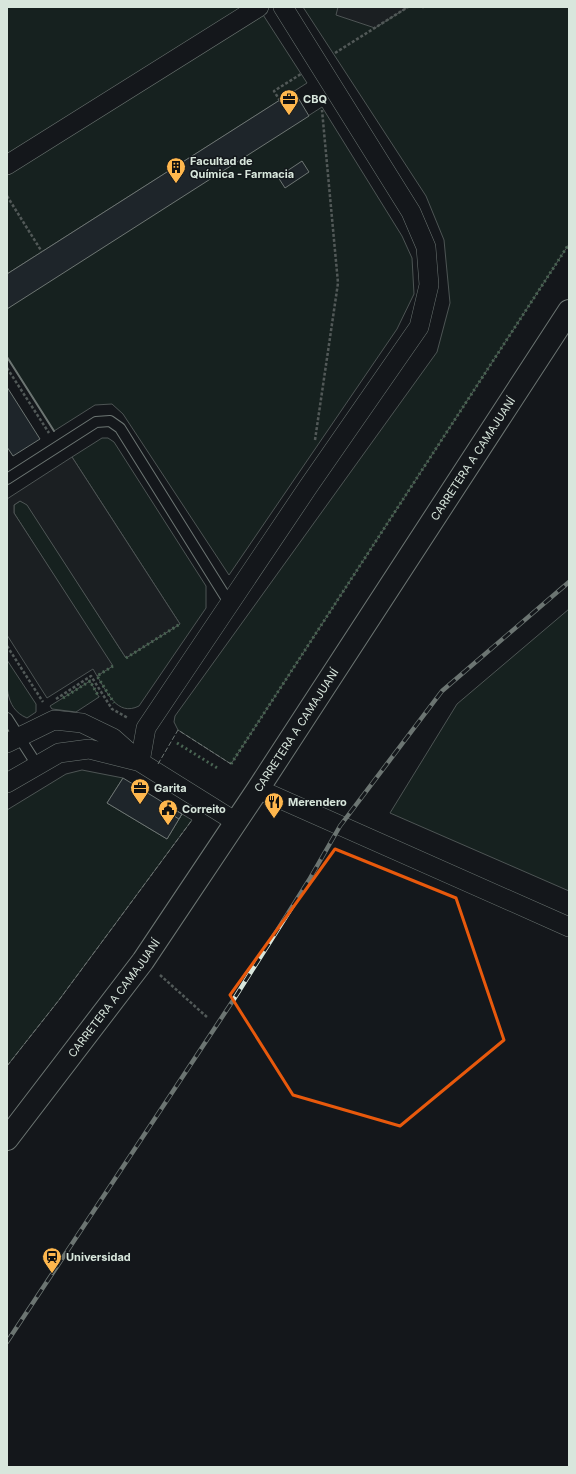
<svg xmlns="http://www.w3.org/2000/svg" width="576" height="1474" viewBox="0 0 576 1474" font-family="Inter,sans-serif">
	<rect width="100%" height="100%" fill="#14181c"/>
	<path fill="#1a2d24" stroke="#939e99" d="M7,7H258L307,83L7,274Z
		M303,7H569V244L231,764L178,730L174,722L175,716L437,352L450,303L444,240L426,196Z
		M322,107L402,236L412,258L414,294L397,329L229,575L123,414L112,404L95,405L54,431L7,357V308Z
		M102,438H108L114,442L206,586V608L139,706C117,717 107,692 97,676L112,666L14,513V505L20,501L27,504L126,658L180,624L72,457Z
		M569,609V891L390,813L457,704Z
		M7,660L36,704V712L27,718C3,708 7,681 7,660Z
		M90,681L99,697L76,712L52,709L50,706Z
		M82,770L123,778L107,803L167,839L182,814L192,820L59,1000L7,1066V810L66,774Z"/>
	<path fill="#24282b" stroke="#939e99" d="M338,7H408L375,28L336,15Z
		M72,457L180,624L126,658L27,505L20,501L14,505V513L113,666L97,676L93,669L47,698L7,635V499Z"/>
	<path fill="#2c363c" stroke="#d8e6dc" d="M294,91L309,116L7,309V274Z
		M302,161L309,172L285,188L278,177Z
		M7,387L40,439L13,456L7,447Z
		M123,778L182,814L167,839L107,803Z
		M172,808L182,814L179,819L169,813Z"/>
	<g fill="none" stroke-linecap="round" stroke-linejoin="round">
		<g stroke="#d8e6dc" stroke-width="12">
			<path id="lane" d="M7,479L96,422L110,421L120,428L230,604
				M7,718L37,765"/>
		</g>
		<g stroke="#d8e6dc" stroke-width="20">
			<path id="street" d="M7,165L259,7
				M7,743L54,720L82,723L113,738L140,762L236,822
				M140,762L146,728L308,487L419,327L429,285L426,247L411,212L283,7
				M7,783L59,753L89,749L137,761
				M258,789L569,927"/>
		</g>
		<g stroke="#d8e6dc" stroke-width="24">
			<g id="primary">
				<path id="s1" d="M7,1139L143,961L258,789L569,311"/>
			</g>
		</g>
		<path stroke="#9da8a2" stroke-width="2.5" stroke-dasharray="3 2" stroke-linecap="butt" d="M422,7H424
			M335,53L408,7
			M280,101L274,91L301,74
			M7,196L42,252
			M7,368L49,433
			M315,440L338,283L322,110
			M7,646L43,702
			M56,699L91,676L112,709L128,718
			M160,975L208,1018"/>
		<use href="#lane" stroke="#14181c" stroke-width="10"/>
		<use href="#street" stroke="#14181c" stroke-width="19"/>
		<use href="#primary" stroke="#14181c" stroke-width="22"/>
		<g stroke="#d8e6dc" stroke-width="4.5">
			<path id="rail" d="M7,1342L234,999L309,880L340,826L442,691L569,582"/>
		</g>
		<use href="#rail" stroke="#14181c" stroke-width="3" stroke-dasharray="9" stroke-linecap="butt"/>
		<path stroke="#8ac095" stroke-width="3" stroke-dasharray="2 3" stroke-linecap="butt" d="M126,658L180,624
			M113,666L97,676L114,703
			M63,698L90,681L99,697
			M177,743L219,769
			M231,764L569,244"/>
		<path stroke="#d8e6dc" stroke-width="1" stroke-dasharray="5 2" stroke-linecap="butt" d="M158,764L178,730L231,764
			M7,1066L59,1000L192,820"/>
		<path stroke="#d8e6dc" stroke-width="2" d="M7,357L54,431"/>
	</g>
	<path d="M0 0H576V1474H0ZM335,849L456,898L504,1040L400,1126L293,1095L230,995Z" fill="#14181c" fill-opacity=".55" fill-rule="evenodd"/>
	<path fill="none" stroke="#e8590c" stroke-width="3" stroke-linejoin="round" d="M335,849L456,898L504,1040L400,1126L293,1095L230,995Z"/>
	<defs>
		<g id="office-pin" transform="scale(1)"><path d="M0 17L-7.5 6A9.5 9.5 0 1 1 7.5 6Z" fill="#ffb74d" stroke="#14181c"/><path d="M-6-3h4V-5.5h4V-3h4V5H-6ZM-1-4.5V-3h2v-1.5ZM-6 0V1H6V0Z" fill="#111"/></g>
		<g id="building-pin" transform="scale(1)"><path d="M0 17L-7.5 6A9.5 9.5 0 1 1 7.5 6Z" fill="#ffb74d" stroke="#14181c"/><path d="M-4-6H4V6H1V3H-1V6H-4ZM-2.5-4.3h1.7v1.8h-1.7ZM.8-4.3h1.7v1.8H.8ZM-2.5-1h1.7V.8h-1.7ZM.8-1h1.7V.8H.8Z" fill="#111"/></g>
		<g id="restaurant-pin" transform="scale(1)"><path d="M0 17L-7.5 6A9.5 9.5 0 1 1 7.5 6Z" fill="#ffb74d" stroke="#14181c"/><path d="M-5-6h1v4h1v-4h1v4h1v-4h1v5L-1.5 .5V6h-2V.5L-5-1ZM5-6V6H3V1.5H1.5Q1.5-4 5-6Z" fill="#111"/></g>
		<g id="civic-pin" transform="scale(1)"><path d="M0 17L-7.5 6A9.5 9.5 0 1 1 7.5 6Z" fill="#ffb74d" stroke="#14181c"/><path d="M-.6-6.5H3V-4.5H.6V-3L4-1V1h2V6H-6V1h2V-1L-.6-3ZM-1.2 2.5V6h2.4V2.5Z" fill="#111"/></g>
		<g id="station-pin" transform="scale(1)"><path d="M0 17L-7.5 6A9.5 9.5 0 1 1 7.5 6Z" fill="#ffb74d" stroke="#14181c"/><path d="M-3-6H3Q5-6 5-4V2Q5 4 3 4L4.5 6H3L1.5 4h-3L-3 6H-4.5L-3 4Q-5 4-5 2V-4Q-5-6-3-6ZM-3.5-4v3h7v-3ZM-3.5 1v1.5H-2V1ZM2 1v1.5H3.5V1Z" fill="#111"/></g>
	</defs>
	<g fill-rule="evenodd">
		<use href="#office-pin" x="289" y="99"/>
		<use href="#building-pin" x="176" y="167"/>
		<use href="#office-pin" x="140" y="788"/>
		<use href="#restaurant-pin" x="274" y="802"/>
		<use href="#civic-pin" x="168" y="809"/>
		<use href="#station-pin" x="52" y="1257"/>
	</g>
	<g text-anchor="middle" stroke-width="3" stroke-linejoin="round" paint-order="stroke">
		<g font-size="11" font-weight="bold" fill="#d8e6dc" stroke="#14181c" text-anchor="start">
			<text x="303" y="103">CBQ</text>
			<text x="190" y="165">Facultad de<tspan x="190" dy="13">Química - Farmacia</tspan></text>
			<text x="154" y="792">Garita</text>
			<text x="288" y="806">Merendero</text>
			<text x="182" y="813">Correito</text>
			<text x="66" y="1261">Universidad</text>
		</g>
		<g font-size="11" fill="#d8e6dc" stroke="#14181c">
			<text dy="4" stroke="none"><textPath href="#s1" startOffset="825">CARRETERA A CAMAJUANÍ</textPath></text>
			<text dy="4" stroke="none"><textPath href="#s1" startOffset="501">CARRETERA A CAMAJUANÍ</textPath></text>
			<text dy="4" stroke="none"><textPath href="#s1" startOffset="177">CARRETERA A CAMAJUANÍ</textPath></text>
		</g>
	</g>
	<rect width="576" height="1474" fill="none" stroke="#d8e6dc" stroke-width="16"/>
</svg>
